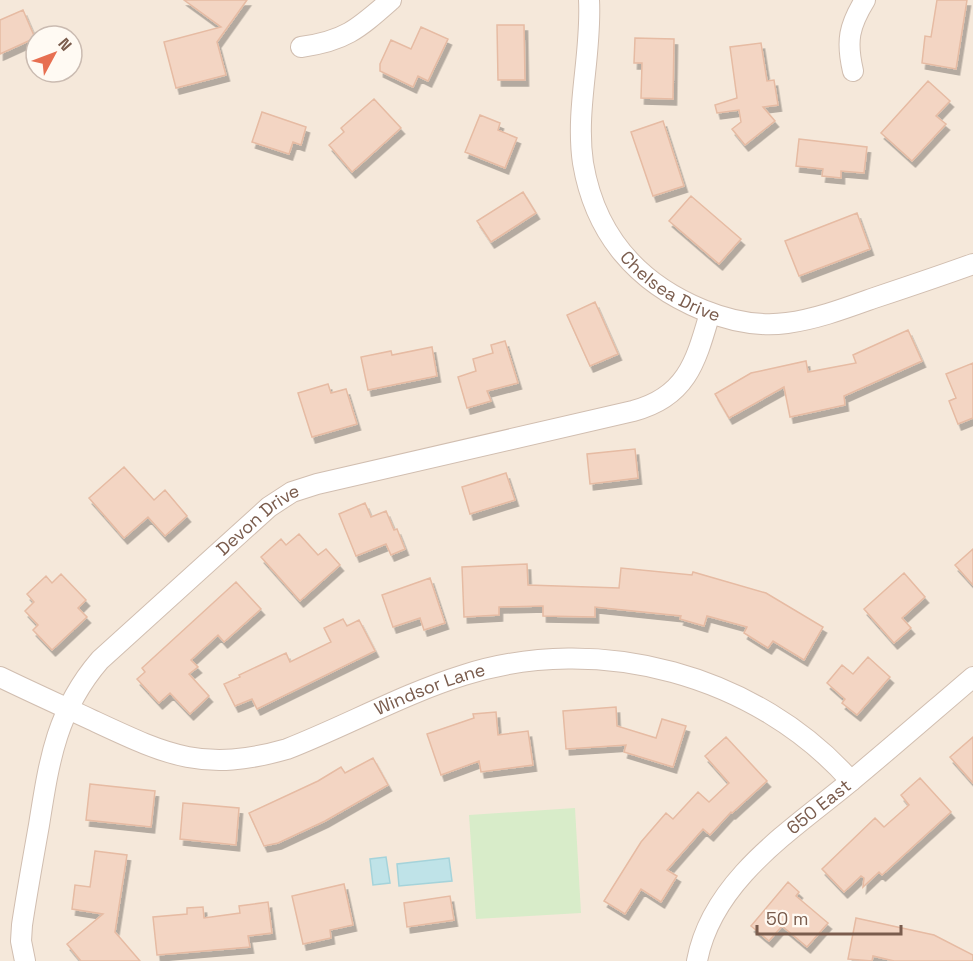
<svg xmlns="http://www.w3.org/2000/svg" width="973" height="961" viewBox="0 0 973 961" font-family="'Space Grotesk',sans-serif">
	<defs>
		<filter id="shadow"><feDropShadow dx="3.5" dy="6" stdDeviation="0" flood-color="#0004"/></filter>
	</defs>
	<rect width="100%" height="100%" fill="#fdf6ec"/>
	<path fill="#f5e8da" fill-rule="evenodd" d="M0,0H973V961H0ZM36,36H72V72H36Z"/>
	<path fill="#d8ecc9" d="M575,808L581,913L476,919L469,815Z"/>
	<path fill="#bfe3e8" stroke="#a5d3da" stroke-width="1.5" d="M386,857L390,883L373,885L370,859Z
		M449,858L452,881L399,886L397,864Z"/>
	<path fill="#f3d5c3" stroke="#e6bba3" stroke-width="1.5" filter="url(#shadow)" d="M184,0H247L217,42L226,75L176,88L164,42L221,27Z
		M937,0H967L956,69L922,63L925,36L931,37Z
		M23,10L35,38L0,54V20Z
		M497,25H524L525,80H498Z
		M421,27L448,39L428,81L418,76L413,87L380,71V64L391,40L411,49Z
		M635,38L674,39L673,99L641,98L642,63H634Z
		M761,43L767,81L774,80L778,105L763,107L775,121L745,145L732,129L741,122L739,110L717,113L715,105L737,98L730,47Z
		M928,81L950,101L936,116L946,124L912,161L881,133Z
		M374,99L401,128L352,172L329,145L344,132L341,128Z
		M262,112L306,127L301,145L293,142L289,154L252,142Z
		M480,115L500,123L498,130L517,138L505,168L465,152Z
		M663,121L684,186L653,196L631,132Z
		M799,139L867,147L864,173L841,171V178L822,176L823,169L796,166Z
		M523,192L536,213L491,242L477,221Z
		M691,196L741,239L719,264L669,221Z
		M857,213L870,249L799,276L785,241Z
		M595,302L618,354L590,366L567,315Z
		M908,330L922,361L844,396L845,405L790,417L784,387L729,418L715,394L751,373L806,361L808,372L856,363L853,355Z
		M505,341L518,383L487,391L491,401L467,408L458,377L476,371L473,359L493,353L491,345Z
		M432,347L437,376L368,390L361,357L391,351L392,355Z
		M973,363V418L958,424L949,401L956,398L946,374Z
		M328,384L331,393L346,389L357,424L312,437L298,393Z
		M635,449L638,478L590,484L587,454Z
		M124,467L154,500L165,490L187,516L165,536L148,517L124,538L89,498Z
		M506,473L515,500L470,514L462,487Z
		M365,503L371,517L386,511L394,530L397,529L405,549L391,555L386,544L356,556L339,514Z
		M299,534L318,555L326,549L340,565L300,601L261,557L281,539L286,545Z
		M973,549V585L955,565Z
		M527,564L528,585L619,588L621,568L692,575L693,572L766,593L823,627L804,660L773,641L768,648L744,633L747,627L707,616L704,626L680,619L681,616L595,607V617L543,616V606L499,607V615L464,617L462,567Z
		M904,573L925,597L902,618L911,628L894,643L864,609Z
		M61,574L86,600L78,608L87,617L52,650L33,630L38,625L25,611L34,602L27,594L46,576L52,583Z
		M430,578L445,623L424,630L420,618L393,627L382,595Z
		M236,582L261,609L224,642L218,635L191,660L198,667L189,674L209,696L190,714L170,693L159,703L137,679L145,672L142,668Z
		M343,619L347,626L359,620L375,651L257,709L252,699L235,706L224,684L240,677L239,675L286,653L290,662L331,642L324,628Z
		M868,657L890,677L857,715L842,703L845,699L827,683L842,665L853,674Z
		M616,707L617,726L656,738L662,719L686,726L673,767L624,752L626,745L566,749L563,711Z
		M496,712L498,735L528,731L533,765L481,772L479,761L441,775L427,734L474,718L473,714Z
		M726,737L767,781L732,813L731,812L710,835L703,829L667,870L677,876L661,902L641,889L625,914L604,901L641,842L666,813L673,819L698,792L709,802L729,783L705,756Z
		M973,737V783L950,757Z
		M373,758L388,785L325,821L278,843L264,846L249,813L318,781L341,767L345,773Z
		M920,778L951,812L882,875L879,872L863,887L864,878L861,876L844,892L822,869L875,818L884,827L909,805L901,795Z
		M90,784L155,791L151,827L86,820Z
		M183,803L239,808L236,845L180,839Z
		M95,851L127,855L115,932L140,961H81L67,944L103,914L72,909L75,885L90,887Z
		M788,882L799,892L796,896L828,923L807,947L782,926L769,941L751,926Z
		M344,884L353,925L330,930L331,938L303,944L292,896Z
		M450,896L454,920L407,927L404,903Z
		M268,902L272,933L248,936L250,947L157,955L153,917L187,914V908L203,907L204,918L240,913L239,906Z
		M856,918L934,935L973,955V961H894L873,956L872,961L848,959Z"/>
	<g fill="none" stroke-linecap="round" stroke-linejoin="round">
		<g stroke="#d1beb0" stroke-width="22">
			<g id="minor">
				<path id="s1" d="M589,0C592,54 575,109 583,163C595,234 637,283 703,310C730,321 758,327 787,323C817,319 846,308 874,298C907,287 940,276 973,264"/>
				<path d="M301,47C345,41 358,29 391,0"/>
				<path d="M853,71C846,41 849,26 865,0"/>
				<path id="s2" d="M0,677C31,692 62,706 92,720C167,755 203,773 287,749C346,726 403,694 464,675C599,632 757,675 851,781"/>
				<path id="s3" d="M25,961L21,941L22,925C27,892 33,859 39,825C49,762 56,711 100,660L269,507L292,492L317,484L633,411C687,397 696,361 710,313"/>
				<path id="s4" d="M697,961C712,880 792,830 851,781C892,747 932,712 973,677"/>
			</g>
		</g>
		<use href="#minor" stroke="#fff" stroke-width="20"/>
	</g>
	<g text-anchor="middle" stroke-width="5" stroke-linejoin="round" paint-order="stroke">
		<g font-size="18" fill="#7a5c4d" stroke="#fffaf3">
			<text dy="6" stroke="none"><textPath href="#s1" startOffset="322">Chelsea Drive</textPath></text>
			<text dy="6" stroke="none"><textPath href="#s3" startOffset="528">Devon Drive</textPath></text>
			<text dy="6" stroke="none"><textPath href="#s2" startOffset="460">Windsor Lane</textPath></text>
			<text dy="6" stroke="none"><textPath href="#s4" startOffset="201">650 East</textPath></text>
		</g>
	</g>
	<g transform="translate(54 54) rotate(49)"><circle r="28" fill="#fffaf3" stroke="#cabbb1" stroke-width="1.5"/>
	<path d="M0-4.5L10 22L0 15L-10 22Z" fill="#e76f51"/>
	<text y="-9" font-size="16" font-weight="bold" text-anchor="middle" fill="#7a5c4d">N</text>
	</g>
	<path d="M757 925v9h144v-9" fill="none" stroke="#7a5c4d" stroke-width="3"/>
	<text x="766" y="925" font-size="18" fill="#7a5c4d" stroke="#fffaf3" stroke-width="4.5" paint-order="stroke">50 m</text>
</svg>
